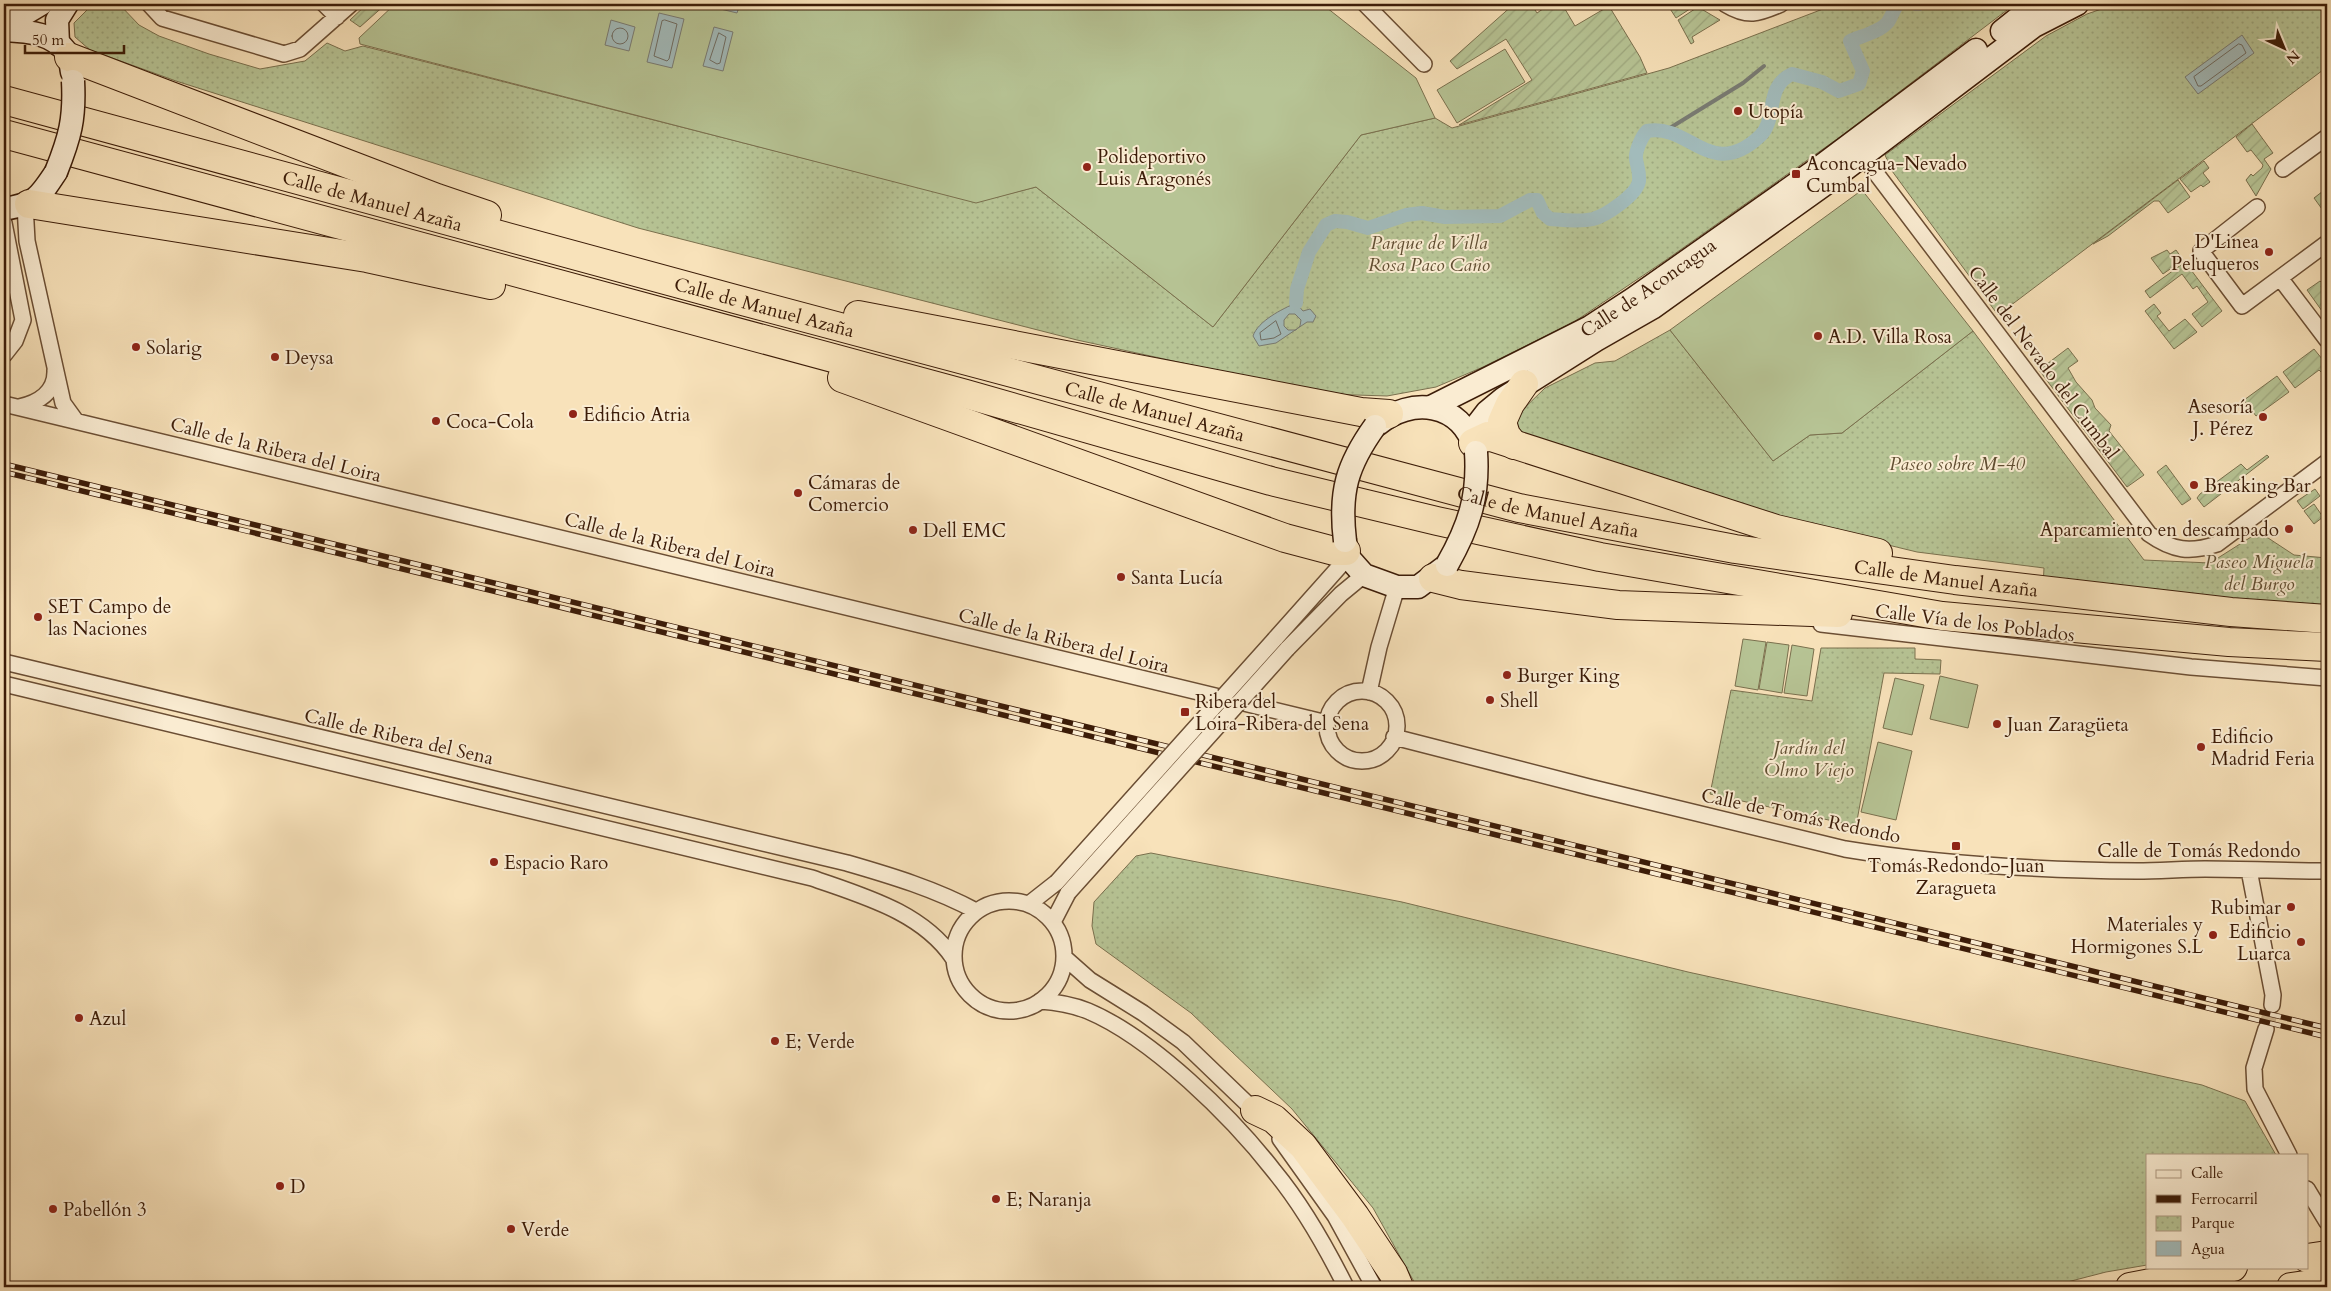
<svg xmlns="http://www.w3.org/2000/svg" width="2331" height="1291" viewBox="0 0 2331 1291" font-family="Cardo,serif">
	<defs>
		<pattern id="park-dots" width="8" height="8" patternUnits="userSpaceOnUse" patternTransform="scale(1.25)"><rect width="8" height="8" fill="#b7c495"/><path d="M2 2h.1M6 6h.1" fill="none" stroke="#9ea87f" stroke-width="1.8" stroke-linecap="round"/></pattern>
		<pattern id="garden-furrows" width="10" height="10" patternUnits="userSpaceOnUse" patternTransform="scale(1.25)"><rect width="10" height="10" fill="#b7c495"/><path d="M-1 1l2-2M0 10L10 0M9 11l2-2" fill="none" stroke="#9ea87f"/></pattern>
	</defs>
	<rect width="100%" height="100%" fill="#f8e2ba"/>
	<filter id="stains"><feTurbulence type="fractalNoise" baseFrequency=".004" numOctaves="4"/><feColorMatrix values="0 0 0 0 .2 0 0 0 0 .09 0 0 0 0 .02 0 0 0 .5 -.17"/></filter>
	<radialGradient id="worn" r=".72"><stop offset=".6" stop-color="#630" stop-opacity="0"/><stop offset="1" stop-color="#630" stop-opacity=".3"/></radialGradient>
	<path fill="url(#park-dots)" stroke="#7a704e" d="M93,4H119L139,25L159,36L209,54L260,69L305,61L327,43L345,51L363,46L976,202L1036,187L1213,327L1361,135L1435,118L1452,128L1669,68L1836,4H2015L1840,137L1666,260L1574,322L1483,367L1436,387L1387,396L1325,394L1077,340L638,228L176,81L90,50L75,37L74,23Z
		M2116,4H2327V67L1998,315L1892,171L1885,155L2046,36L2087,14Z
		M1670,330L1773,461L1810,435L1842,433L1973,331L2144,560L2210,563L2259,532L2294,555L2327,558V611L2043,586L2044,568L1917,552L1740,509L1529,440L1512,420L1545,388L1595,363L1615,361Z
		M1821,648H1915V659L1941,660L1940,674L1884,673L1856,826L1710,794L1731,690L1812,701Z
		M1151,853L1402,902L1688,972L2202,1085L2245,1101L2276,1155H2147V1265L2106,1272L2048,1287H1417L1373,1208L1292,1109L1191,1013L1096,944L1092,926L1094,902L1136,856Z"/>
	<path fill="url(#garden-furrows)" stroke="#7a704e" d="M367,4H386L360,27L350,20Z
		M1514,4H1531L1537,13L1550,4H1562L1575,26L1609,6L1640,57L1647,73L1459,125L1532,80L1506,39L1457,69L1450,61Z
		M1667,4H1693L1696,5L1676,18Z
		M1698,7L1720,20L1692,37L1694,42L1691,44L1678,20Z
		M2252,124L2273,153L2264,159L2271,169L2256,196L2246,180L2251,174L2253,176L2262,168L2263,165L2251,150L2247,152L2236,137Z
		M2204,161L2209,168L2203,173L2210,182L2203,187L2201,185L2191,192L2180,179Z
		M2178,180L2190,197L2168,213L2159,201H2154L2108,236L2093,244Z
		M2327,188V216L2314,198Z
		M2167,250L2170,254L2176,250L2183,260L2163,274L2151,258Z
		M2185,262L2222,311L2202,327L2192,314L2208,302L2197,286L2193,289L2182,274L2150,298L2145,291Z
		M2320,281L2323,284L2321,286L2327,295V301L2324,303L2327,308V318L2307,290Z
		M2154,304L2161,313L2157,316L2169,331L2185,319L2197,332L2174,349L2145,311Z
		M2068,348L2078,361L2068,368L2076,382L2092,400L2095,408L2111,425L2109,431L2144,475L2127,487L2039,370Z
		M2314,349L2327,365V373L2324,375L2319,370L2295,388L2283,372Z
		M2277,376L2289,392L2256,416L2244,400Z
		M2267,455L2269,457L2204,507L2197,498L2200,494L2241,464L2247,470Z
		M2166,465L2191,499L2182,505L2157,472Z
		M2315,489L2320,496L2303,509L2297,501Z
		M2314,504L2323,517L2314,524L2304,511Z"/>
	<path fill="#b7c495" stroke="#7a704e" d="M395,4H1322L1416,78L1435,118L1361,135L1213,327L1036,187L976,203L360,44L359,38Z
		M1505,49L1525,82L1457,123L1437,90Z
		M1862,190L1973,331L1842,433L1810,435L1773,461L1670,330Z
		M1743,639L1766,642L1758,690L1735,686Z
		M1767,642L1789,645L1782,693L1759,689Z
		M1792,645L1814,649L1807,696L1784,693Z
		M1940,676L1978,685L1968,728L1930,719Z
		M1895,678L1924,685L1912,735L1883,728Z
		M1878,742L1912,751L1896,820L1861,812Z"/>
	<path fill="#a2bbbb" stroke="#797b73" fill-rule="evenodd" d="M700,4H740L737,13Z
		M659,13L684,19L672,68L647,62Z
		M611,20L635,27L629,51L605,45Z
		M714,27L733,32L723,71L703,66Z
		M2242,35L2254,53L2198,94L2185,77Z
		M1296,303L1303,311L1310,309L1316,316L1313,322H1307L1276,343L1259,346L1253,336C1258,321 1282,309 1296,303ZM1289,314H1295L1301,320L1300,326L1296,330H1288L1284,326V320Z"/>
	<g fill="none" stroke-linecap="round" stroke-linejoin="round">
		<path stroke="#6f6c62" stroke-width="1" d="M665,20L677,24L669,59L667,61L654,56L662,21Z
			M612 36a8 8 0 1 1 16 0a8 8 0 1 1-16 0Z
			M719,33L726,37L720,63L717,64L710,60Z
			M2239,44L2242,45L2246,53L2201,86H2198L2194,77Z
			M1276,321L1281,334L1274,338L1261,340L1260,333Z"/>
		<path stroke="#797b73" stroke-width="4" d="M1665,131L1743,83L1764,66"/>
		<path stroke="#a2bbbb" stroke-width="14" d="M1916,4H1919
			M1296,303L1297,289L1309,252L1326,225L1335,221L1347,222L1368,228L1406,215L1422,213L1445,217L1500,216L1530,200H1537L1543,213L1550,219C1564,220 1579,222 1593,219C1605,216 1637,195 1639,181C1640,173 1637,166 1636,159C1635,151 1642,136 1647,131C1690,123 1711,182 1760,136C1778,119 1764,87 1792,74L1822,82L1839,91L1859,84L1863,71L1850,41C1861,36 1880,32 1888,22C1892,16 1893,10 1898,4"/>
		<path stroke="#d2ba96" stroke-width="15" stroke-dasharray="15 8" stroke-linecap="butt" d="M2266,1029L2272,1005"/>
		<g stroke="#6b4e34" stroke-width="18">
			<path id="street" d="M149,4L162,18L284,54L300,49L351,4
				M324,4L337,17
				M1365,4L1424,64
				M1725,4C1748,18 1758,14 1781,4
				M1855,150L1863,156L2149,534C2173,551 2190,553 2217,544L2327,462
				M2283,169L2327,137
				M25,205L27,241L63,403L76,421
				M2257,207L2201,251L2242,306L2327,243
				M4,223L23,320L15,341L4,355
				M2280,278L2327,340
				M4,404L1327,723
				M19,407C38,403 56,392 55,370
				M1821,624L2191,667L2327,678
				M1275,639L1348,557
				M1287,649L1341,594L1364,575
				M4,662L847,863C892,876 935,889 976,911
				M4,684L812,878C863,896 922,912 953,958
				M1327 726a35 35 0 1 1 70 0a35 35 0 1 1-70 0Z
				M1369,692L1379,647L1397,587
				M1394,737L1589,787L1845,849C1942,865 2039,870 2137,871C2160,871 2183,869 2205,869C2246,869 2287,871 2327,871
				M2249,870L2273,995L2272,1005
				M954 956a55 55 0 1 1 110 0a55 55 0 1 1-110 0Z
				M1029,904L1057,882
				M1053,922L1068,893
				M1064,957L1090,980L1143,1013L1183,1042L1260,1116
				M1040,1001C1057,1002 1073,1005 1088,1011C1152,1038 1232,1117 1274,1171C1303,1206 1326,1247 1346,1287
				M2266,1029L2254,1068L2255,1089L2289,1155
				M1280,1139L1335,1216L1374,1287
				M2307,1189L2327,1222"/>
		</g>
		<g stroke="#3c1c08" stroke-width="25">
			<g id="secondary">
				<path d="M4,26L41,4"/>
				<path d="M4,30C26,31 58,33 69,57C71,61 71,68 72,72"/>
				<path d="M2002,31L2036,4"/>
				<path d="M58,44L57,20L67,4"/>
				<path d="M4,209C35,204 39,198 56,172"/>
				<path id="s1" d="M1431,407L1590,327L1633,299L1816,170L1976,50"/>
				<path d="M1377,425C1411,396 1461,402 1475,449"/>
				<path d="M1470,434L1487,412L1504,398L1596,340L1652,308L1832,179L2034,26L2077,4"/>
				<path d="M1345,541L1348,557L1364,575L1397,587H1418L1446,566"/>
			</g>
		</g>
		<g stroke="#3c1c08" stroke-width="30">
			<g id="highway">
				<path d="M69,57L437,198L487,215"/>
				<path id="s2" d="M4,100L735,299L1519,508L1735,549L1955,580L2231,612L2327,619"/>
				<path d="M4,134L966,394L1271,481L1437,521L1600,557L1942,616L2229,642L2327,647"/>
				<path d="M29,204L367,258L491,285"/>
				<path d="M858,315L1361,412L1389,414"/>
				<path d="M842,378L1285,538L1334,551H1346"/>
				<path d="M1473,443L1488,436L1776,529L1878,553"/>
				<path d="M1514,445L1506,435L1502,422L1510,404L1524,384"/>
				<path d="M1433,578L1461,585L1618,605L1838,613"/>
				<path d="M1255,1110L1274,1119L1303,1146L1355,1216L1393,1273L1399,1287"/>
				<path d="M2307,1258L2327,1255"/>
				<path d="M2130,1287L2233,1267"/>
				<path d="M2291,1287L2327,1282"/>
			</g>
		</g>
		<use href="#street" stroke="#faecd2" stroke-width="15"/>
		<use href="#secondary" stroke="#faecd2" stroke-width="22"/>
		<use href="#highway" stroke="#f8e2ba" stroke-width="28"/>
		<g stroke="#3c1c08" stroke-width="5.5">
			<path id="rail" d="M4,464L2327,1028
				M4,472L2327,1037"/>
		</g>
		<use href="#rail" stroke="#faecd2" stroke-width="4" stroke-dasharray="11" stroke-linecap="butt"/>
		<g stroke="#6b4e34" stroke-width="18" stroke-linecap="butt">
			<path id="street-bridge" d="M1057,882L1275,639
				M1068,893L1287,649"/>
		</g>
		<g stroke="#3c1c08" stroke-width="25" stroke-linecap="butt">
			<path id="secondary-bridge" d="M56,172C70,137 75,119 73,81
				M1345,541C1339,492 1347,465 1375,426
				M1447,565C1469,526 1479,497 1476,452"/>
		</g>
		<use href="#street-bridge" stroke="#faecd2" stroke-width="15"/>
		<use href="#secondary-bridge" stroke="#faecd2" stroke-width="22"/>
	</g>
	<g fill="#8f2418" stroke="#faecd2" stroke-width="2">
		<circle cx="1738" cy="111" r="5"/>
		<circle cx="1087" cy="167" r="5"/>
		<rect x="1791" y="169" width="10" height="10" rx="2.5"/>
		<circle cx="2269" cy="252" r="5"/>
		<circle cx="1818" cy="336" r="5"/>
		<circle cx="136" cy="347" r="5"/>
		<circle cx="275" cy="357" r="5"/>
		<circle cx="573" cy="414" r="5"/>
		<circle cx="2263" cy="417" r="5"/>
		<circle cx="436" cy="421" r="5"/>
		<circle cx="2194" cy="485" r="5"/>
		<circle cx="798" cy="493" r="5"/>
		<circle cx="2289" cy="529" r="5"/>
		<circle cx="913" cy="530" r="5"/>
		<circle cx="1121" cy="577" r="5"/>
		<circle cx="38" cy="617" r="5"/>
		<circle cx="1507" cy="675" r="5"/>
		<circle cx="1490" cy="700" r="5"/>
		<rect x="1180" y="707" width="10" height="10" rx="2.5"/>
		<circle cx="1997" cy="724" r="5"/>
		<circle cx="2201" cy="747" r="5"/>
		<rect x="1951" y="841" width="10" height="10" rx="2.5"/>
		<circle cx="494" cy="862" r="5"/>
		<circle cx="2291" cy="907" r="5"/>
		<circle cx="2213" cy="935" r="5"/>
		<circle cx="2301" cy="942" r="5"/>
		<circle cx="79" cy="1018" r="5"/>
		<circle cx="775" cy="1041" r="5"/>
		<circle cx="280" cy="1186" r="5"/>
		<circle cx="996" cy="1199" r="5"/>
		<circle cx="53" cy="1209" r="5"/>
		<circle cx="511" cy="1229" r="5"/>
	</g>
	<g text-anchor="middle" stroke-width="4" stroke-linejoin="round" paint-order="stroke">
		<g font-size="19" fill="#3c1c08" stroke="#faecd2" text-anchor="start">
			<text x="1748" y="118">Utopía</text>
			<text x="1097" y="163">Polideportivo<tspan x="1097" dy="22">Luis Aragonés</tspan></text>
			<text x="1806" y="170">Aconcagua-Nevado<tspan x="1806" dy="22">Cumbal</tspan></text>
			<text x="2259" y="248" text-anchor="end">D'Linea<tspan x="2259" dy="22">Peluqueros</tspan></text>
			<text x="1828" y="343">A.D. Villa Rosa</text>
			<text x="146" y="354">Solarig</text>
			<text x="285" y="364">Deysa</text>
			<text x="2253" y="413" text-anchor="end">Asesoría<tspan x="2253" dy="22">J. Pérez</tspan></text>
			<text x="583" y="421">Edificio Atria</text>
			<text x="446" y="428">Coca-Cola</text>
			<text x="808" y="489">Cámaras de<tspan x="808" dy="22">Comercio</tspan></text>
			<text x="2204" y="492">Breaking Bar</text>
			<text x="2279" y="536" text-anchor="end">Aparcamiento en descampado</text>
			<text x="923" y="537">Dell EMC</text>
			<text x="1131" y="584">Santa Lucía</text>
			<text x="48" y="613">SET Campo de<tspan x="48" dy="22">las Naciones</tspan></text>
			<text x="1517" y="682">Burger King</text>
			<text x="1500" y="707">Shell</text>
			<text x="1195" y="708">Ribera del<tspan x="1195" dy="22">Loira-Ribera del Sena</tspan></text>
			<text x="2007" y="731">Juan Zaragüeta</text>
			<text x="2211" y="743">Edificio<tspan x="2211" dy="22">Madrid Feria</tspan></text>
			<text x="504" y="869">Espacio Raro</text>
			<text x="1956" y="872" text-anchor="middle">Tomás Redondo-Juan<tspan x="1956" dy="22">Zaragueta</tspan></text>
			<text x="2281" y="914" text-anchor="end">Rubimar</text>
			<text x="2203" y="931" text-anchor="end">Materiales y<tspan x="2203" dy="22">Hormigones S.L</tspan></text>
			<text x="2291" y="938" text-anchor="end">Edificio<tspan x="2291" dy="22">Luarca</tspan></text>
			<text x="89" y="1025">Azul</text>
			<text x="785" y="1048">E; Verde</text>
			<text x="290" y="1193">D</text>
			<text x="1006" y="1206">E; Naranja</text>
			<text x="63" y="1216">Pabellón 3</text>
			<text x="521" y="1236">Verde</text>
		</g>
		<g font-size="19" fill="#3c1c08" stroke="#faecd2">
			<text dy="7" stroke="none"><textPath href="#s2" startOffset="382">Calle de Manuel Azaña</textPath></text>
			<text dy="7" stroke="none"><textPath href="#s1" startOffset="248">Calle de Aconcagua</textPath></text>
			<text dy="7" stroke="none"><textPath href="#s2" startOffset="788">Calle de Manuel Azaña</textPath></text>
			<text transform="translate(2044 362) rotate(53)" y="7">Calle del Nevado del Cumbal</text>
			<text dy="7" stroke="none"><textPath href="#s2" startOffset="1192">Calle de Manuel Azaña</textPath></text>
			<text transform="translate(276 449) rotate(14)" y="7">Calle de la Ribera del Loira</text>
			<text dy="7" stroke="none"><textPath href="#s2" startOffset="1598">Calle de Manuel Azaña</textPath></text>
			<text transform="translate(670 544) rotate(14)" y="7">Calle de la Ribera del Loira</text>
			<text dy="7" stroke="none"><textPath href="#s2" startOffset="2002">Calle de Manuel Azaña</textPath></text>
			<text transform="translate(1975 622) rotate(7)" y="7">Calle Vía de los Poblados</text>
			<text transform="translate(1064 640) rotate(14)" y="7">Calle de la Ribera del Loira</text>
			<text transform="translate(399 736) rotate(13)" y="7">Calle de Ribera del Sena</text>
			<text transform="translate(1801 815) rotate(12)" y="7">Calle de Tomás Redondo</text>
			<text x="2199" y="857">Calle de Tomás Redondo</text>
		</g>
		<g font-size="19" font-style="italic" fill="#614e32" stroke="#faecd2">
			<text x="1429" y="249">Parque de Villa<tspan x="1429" dy="22">Rosa Paco Caño</tspan></text>
			<text x="1957" y="470">Paseo sobre M-40</text>
			<text x="2259" y="568">Paseo Miguela<tspan x="2259" dy="22">del Burgo</tspan></text>
			<text x="1809" y="754">Jardín del<tspan x="1809" dy="22">Olmo Viejo</tspan></text>
		</g>
	</g>
	<rect width="2331" height="1291" fill="none" stroke="#f8e2ba" stroke-width="20"/>
	<rect x="5" y="5" width="2321" height="1281" fill="none" stroke="#3c1c08" stroke-width="2.5"/>
	<rect x="10" y="10" width="2311" height="1271" fill="none" stroke="#3c1c08"/>
	<rect x="2146" y="1154" width="162" height="115" fill="#faecd2" stroke="#ae9981"/>
	<rect x="2156" y="1170" width="25" height="8" fill="#faecd2" stroke="#ae9981"/>
	<text x="2191" y="1178" font-size="15" fill="#3c1c08">Calle</text>
	<rect x="2156" y="1195" width="25" height="8" fill="#3c1c08" stroke="#ae9981"/>
	<text x="2191" y="1204" font-size="15" fill="#3c1c08">Ferrocarril</text>
	<rect x="2156" y="1216" width="25" height="15" fill="url(#park-dots)" stroke="#ae9981"/>
	<text x="2191" y="1228" font-size="15" fill="#3c1c08">Parque</text>
	<rect x="2156" y="1241" width="25" height="15" fill="#a2bbbb" stroke="#ae9981"/>
	<text x="2191" y="1254" font-size="15" fill="#3c1c08">Agua</text>
	<g transform="translate(2284 48) rotate(136)" stroke="#faecd2" stroke-width="4" paint-order="stroke">
	<path d="M0-4L9 19L0 12L-9 19Z" fill="#3c1c08"/>
	<text y="-8" font-size="14" font-weight="bold" text-anchor="middle" fill="#3c1c08">N</text>
	</g>
	<path d="M25 45v8h99v-8" fill="none" stroke="#3c1c08" stroke-width="2.5"/>
	<text x="32" y="45" font-size="15" fill="#3c1c08" stroke="#faecd2" stroke-width="4" paint-order="stroke">50 m</text>
	<rect width="100%" height="100%" filter="url(#stains)"/>
	<rect width="100%" height="100%" fill="url(#worn)"/>
</svg>
